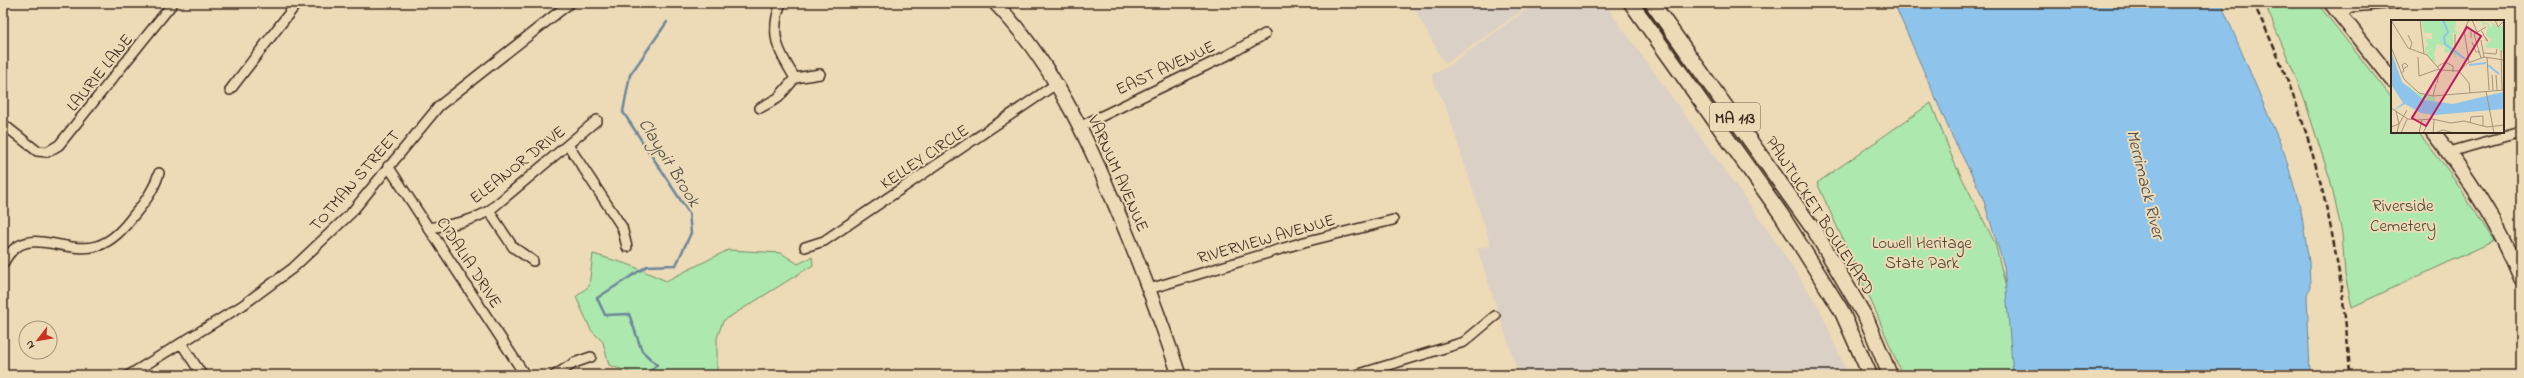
<svg xmlns="http://www.w3.org/2000/svg" width="2524" height="378" viewBox="0 0 2524 378" font-family="'Indie Flower',sans-serif">
	<rect width="100%" height="100%" fill="#eddab7"/>
	<filter id="ink" filterUnits="userSpaceOnUse"><feTurbulence type="fractalNoise" baseFrequency=".025" numOctaves="2"/><feDisplacementMap in="SourceGraphic" scale="8" xChannelSelector="R" yChannelSelector="G"/><feConvolveMatrix kernelMatrix="1 2 1 2 8 2 1 2 1" color-interpolation-filters="sRGB"/></filter>
	<g filter="url(#ink)">
		<path fill="#dad0c6" d="M1411,3H1533L1445,64Z
			M1536,3H1604L1765,226L1819,307L1848,375H1519L1477,248L1491,246L1448,113L1431,75L1447,67Z"/>
		<path fill="#ade8ae" stroke="#748966" d="M2267,3H2317L2392,98V132H2418L2448,170L2494,241L2352,307L2345,275L2342,233L2330,179L2302,92L2265,4Z
			M1931,103L1954,162L1995,243L2012,312L2017,375H1902L1876,312L1817,183Z
			M728,250L781,253L798,264L812,257L813,265L723,321L717,338V375H631L632,373L609,365L603,342L591,330L576,297L589,286L593,254L630,265L666,281Z"/>
		<path fill="#8ec4ec" stroke="#6d869a" d="M1894,3H2221L2285,155L2301,211L2309,262L2310,287L2307,295L2310,375H2013L2004,266L1982,195L1952,136Z"/>
		<g fill="none" stroke-linecap="round" stroke-linejoin="round">
			<path stroke="#6d869a" stroke-width="2.5" d="M646,375L657,365L642,351L629,314L605,315L597,298L647,266L676,265L691,233L689,213L623,112L630,75L667,22"/>
			<g stroke="#3b2a1e" stroke-width="12">
				<path id="street" d="M781,3C769,35 778,51 795,78
					M2338,13L2352,7L2397,3
					M230,90L297,3
					M760,108L778,98L795,78L820,74
					M3,124L37,151L47,152L59,145L173,3
					M1079,127L1228,55L1265,34
					M568,145L622,227L627,247
					M2449,152L2521,132
					M388,166L525,375
					M489,211L513,247L533,261
					M428,228C450,225 471,222 490,210L597,120
					M805,247L824,241L1056,84
					M3,264C24,220 63,256 97,246C113,241 124,228 134,215C145,202 154,190 159,173
					M1149,289L1304,242L1393,220
					M181,343L202,375
					M129,375L243,305L293,268L351,213L439,106L570,3
					M555,375L574,363L591,357
					M1356,375L1464,342L1495,316"/>
			</g>
			<g stroke="#3b2a1e" stroke-width="16">
				<path id="secondary" d="M995,3C1059,69 1095,155 1129,239C1147,284 1164,329 1179,375"/>
			</g>
			<g stroke="#3b2a1e" stroke-width="17">
				<path id="primary" d="M1631,3L1781,214L1841,310L1870,375
					M1652,3L1816,233L1867,320L1890,375
					M2331,3L2392,80
					M2433,132C2469,178 2499,224 2521,278"/>
			</g>
			<use href="#street" stroke="#eddab7" stroke-width="9"/>
			<use href="#secondary" stroke="#eddab7" stroke-width="13"/>
			<use href="#primary" stroke="#eddab7" stroke-width="14"/>
			<path stroke="#3b2a1e" stroke-width="2.5" stroke-dasharray="6 3" stroke-linecap="butt" d="M2253,3C2312,119 2342,245 2350,375"/>
		</g>
	</g>
	<g text-anchor="middle" stroke-width="4" stroke-linejoin="round" paint-order="stroke">
		<rect fill="#eddab7" stroke="#705f4c" stroke-width="1" x="1710" y="103" width="50" height="28" rx="3"/>
		<g font-size="16" font-weight="bold" fill="#3b2a1e">
			<text x="1735" y="123">MA 113</text>
		</g>
		<g font-size="17" fill="#3b2a1e" stroke="#eddab7">
			<text transform="translate(1165 67) rotate(-25)" y="6">EAST AVENUE</text>
			<text transform="translate(99 72) rotate(-51)" y="6">LAURIE LANE</text>
			<text transform="translate(924 156) rotate(-34)" y="6">KELLEY CIRCLE</text>
			<text transform="translate(517 164) rotate(-38)" y="6">ELEANOR DRIVE</text>
			<text transform="translate(1119 173) rotate(66)" y="6">VARNUM AVENUE</text>
			<text transform="translate(354 180) rotate(-49)" y="6">TOTMAN STREET</text>
			<text transform="translate(1821 215) rotate(57)" y="6">PAWTUCKET BOULEVARD</text>
			<text transform="translate(1266 238) rotate(-16)" y="6">RIVERVIEW AVENUE</text>
			<text transform="translate(470 262) rotate(57)" y="6">CIDALIA DRIVE</text>
		</g>
		<g font-size="17" fill="#4c4634" stroke="#eddab7">
			<text x="2403" y="211">Riverside<tspan x="2403" dy="20">Cemetery</tspan></text>
			<text x="1922" y="248">Lowell Heritage<tspan x="1922" dy="20">State Park</tspan></text>
		</g>
		<g font-size="18" font-style="italic" fill="#4c4947" stroke="#eddab7">
			<text transform="translate(670 162) rotate(58)" y="6">Claypit Brook</text>
			<text transform="translate(2146 184) rotate(76)" y="6">Merrimack River</text>
		</g>
	</g>
	<g transform="translate(2391 20)">
		<rect width="113" height="113" fill="#eddab7"/>
		<path d="M30,0H65L64,11L69,13H62V29L68,31L64,38L62,34L53,32L54,26L46,24L43,34L45,42L41,41L35,33L43,26L34,32V28L37,26L34,17L36,19H41V13H33ZM90,0L98,4L99,8L102,6L99,0L106,7L113,6V33H110V29L93,27L101,20L95,15L97,7L94,3L93,7ZM18,66L26,73L44,77V83L31,79L16,68Z" fill="#ade8ae"/>
		<path d="M0,31L11,62L33,80L62,84L112,72L113,89L43,95L30,93L14,84L0,92L12,83L0,64Z" fill="#8ec4ec"/>
		<path fill="none" stroke="#8ec4ec" stroke-width="2" d="M52,0L57,12L53,17L54,24L74,39M78,45L95,43M97,45L108,54"/>
		<path fill="none" stroke="#a6947a" stroke-width="1" d="M0,0L17,28L36,35L49,50L68,51L77,43L93,37L113,40M29,0L33,34M81,0L87,14M104,0L107,7L113,1M75,5L80,10V18M90,11L92,13L93,16L94,17L96,21H97L94,17M64,14V29M17,15L21,23L19,29M90,20L93,37M81,22L85,32H89M0,27L13,59L28,73L42,76L113,70M110,30L111,70M93,33L105,34L106,29M27,37L28,56L48,49M96,37L98,70M90,38L83,14L95,7M78,42L73,10L78,0M46,47L54,42L62,46V52M68,51L78,63L79,73M10,53L13,51L11,45L14,43L17,46L12,49M101,55L102,70M105,55L106,70M46,63L49,49M95,71L103,113M42,76L45,64M0,88L17,99L26,100L41,99L60,103L73,101L96,107L113,105M79,103L80,97L92,96V106M0,107L8,104L5,91M6,113L8,104L16,90M10,113L16,99M28,113L31,100M32,113L39,99M42,113L43,100M44,113L52,110L63,113"/>
		<path fill="#c2185b" fill-opacity="0.15" stroke="#c2185b" stroke-width="2" d="M76,7L90,16L35,106L21,98Z"/>
		<rect width="113" height="113" fill="none" stroke="#3b2a1e" stroke-width="2"/>
	</g>
	<rect width="2524" height="378" fill="none" stroke="#eddab7" stroke-width="16"/>
	<rect x="8" y="8" width="2508" height="362" fill="none" stroke="#3b2a1e" stroke-width="1.5" filter="url(#ink)"/>
	<g transform="translate(38 340) rotate(239)"><circle r="19" fill="#eddab7" stroke="#a6947a"/>
	<path d="M0-3L7 15L0 10L-7 15Z" fill="#c8321e"/>
	<text y="-6" font-size="11" font-weight="bold" text-anchor="middle" fill="#3b2a1e">N</text>
	</g>
</svg>
